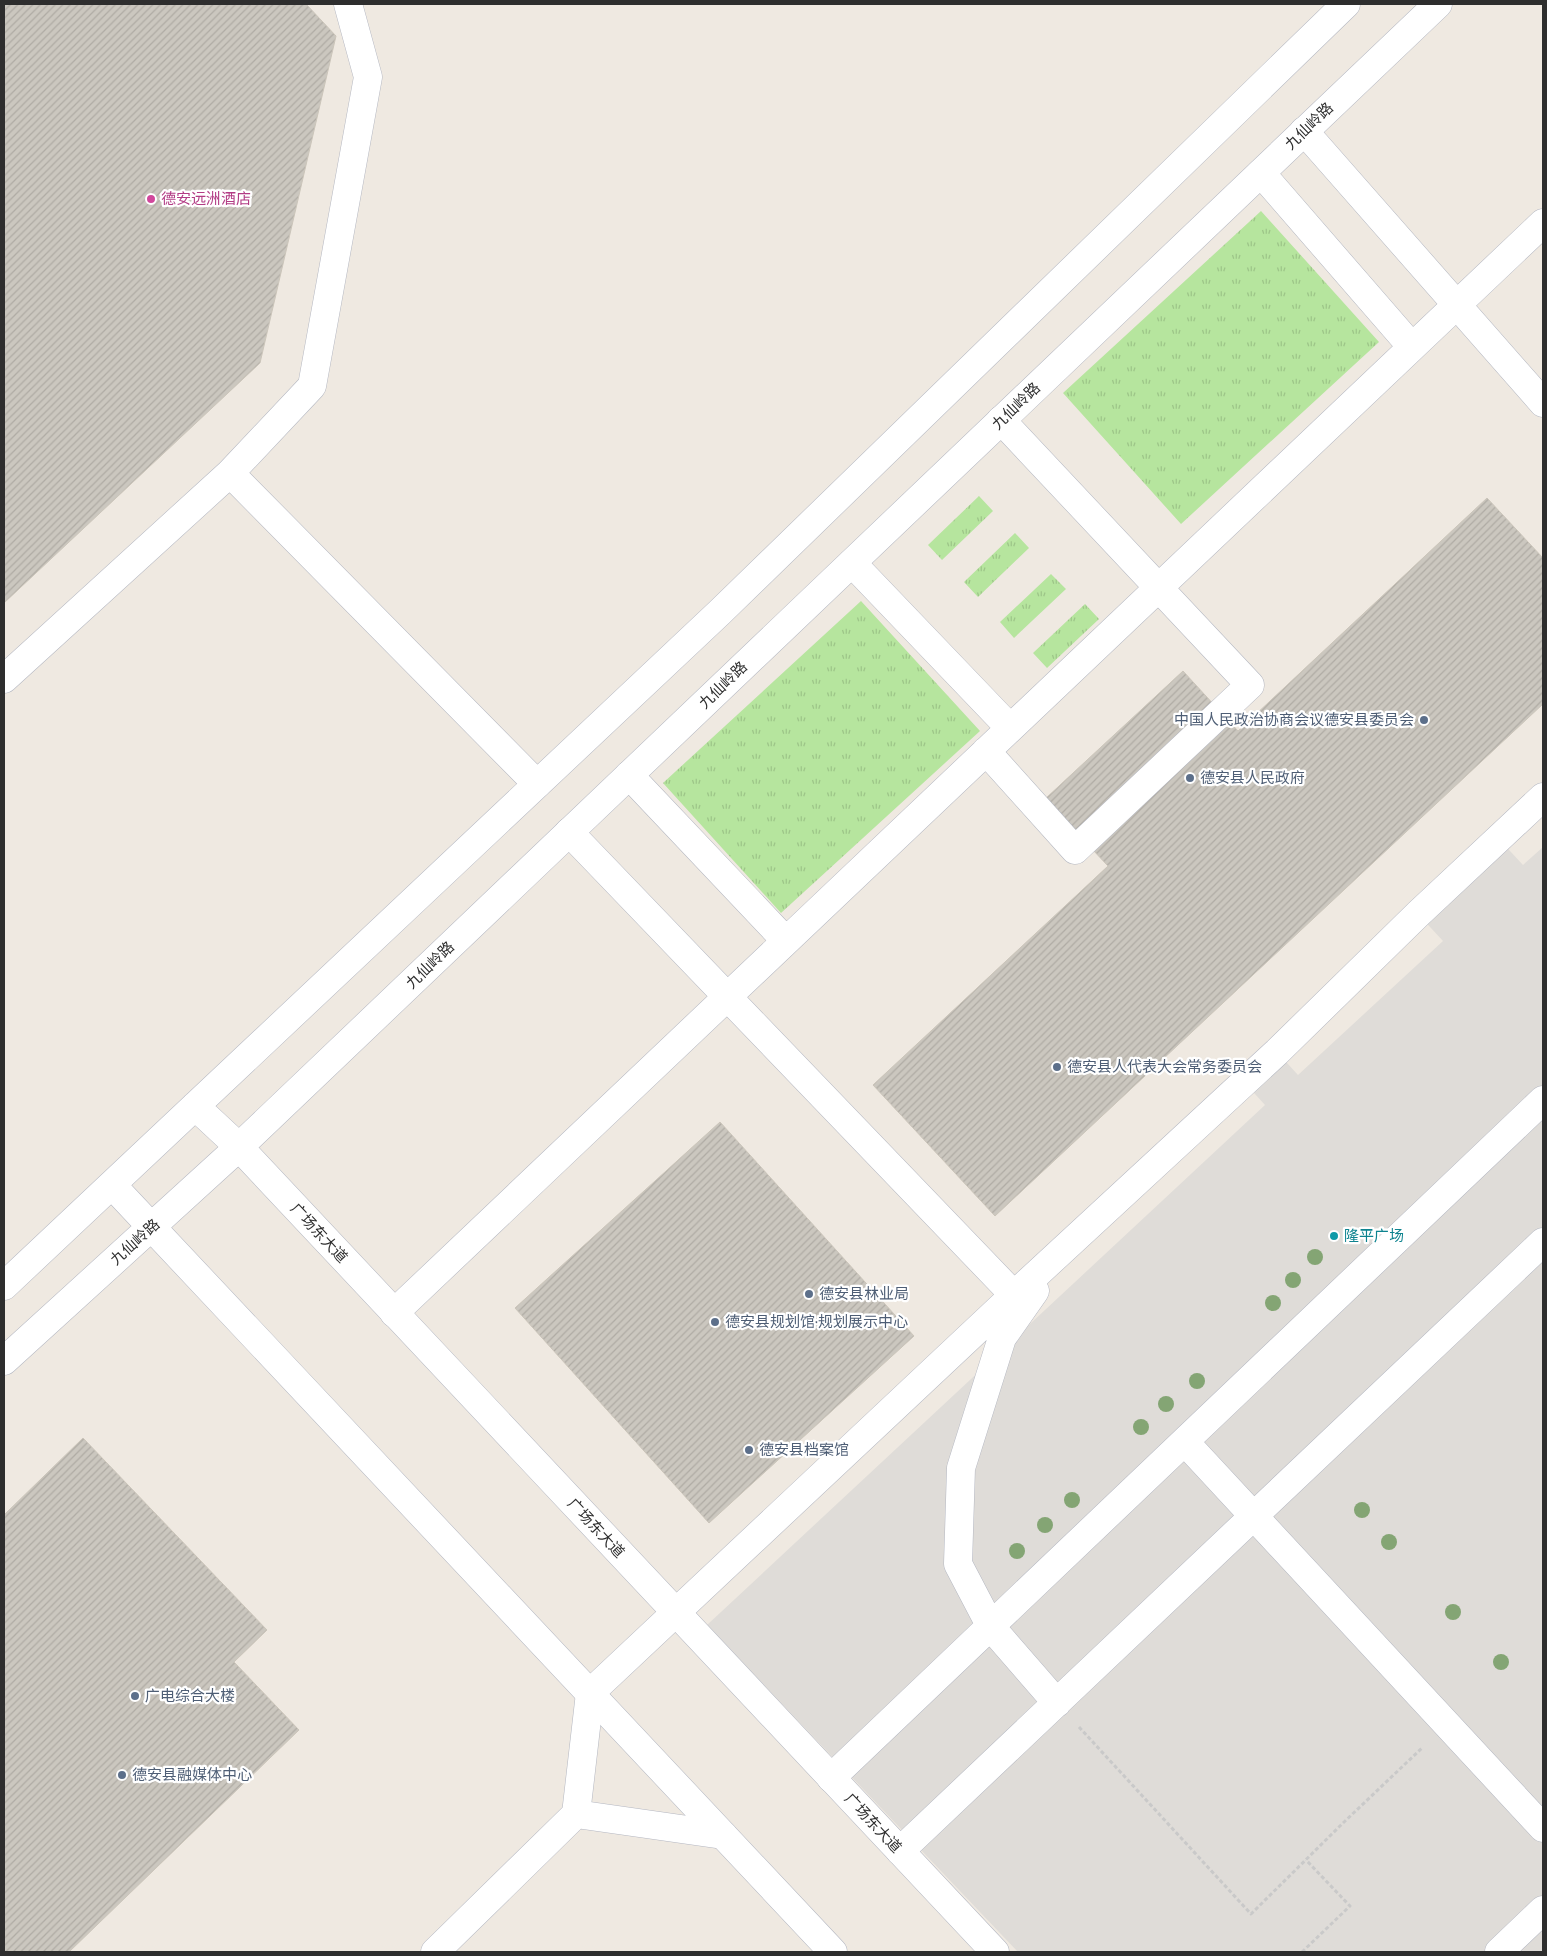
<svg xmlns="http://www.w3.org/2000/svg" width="1547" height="1956" viewBox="0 0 1547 1956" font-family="'DM Sans','Noto Sans SC',sans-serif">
	<defs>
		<pattern id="grass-tufts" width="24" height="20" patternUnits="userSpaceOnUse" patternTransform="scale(1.25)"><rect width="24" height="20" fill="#b6e59e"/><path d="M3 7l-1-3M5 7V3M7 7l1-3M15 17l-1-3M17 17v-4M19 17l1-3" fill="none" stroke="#9dc588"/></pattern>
		<pattern id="building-hatch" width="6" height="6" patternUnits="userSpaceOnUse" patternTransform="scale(1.25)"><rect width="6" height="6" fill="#cbc7bf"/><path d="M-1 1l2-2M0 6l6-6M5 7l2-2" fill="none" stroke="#afaba4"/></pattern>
	</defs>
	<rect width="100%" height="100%" fill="#efe9e1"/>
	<path fill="url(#grass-tufts)" d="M1261,211L1379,342L1181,524L1063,393Z
		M979,496L993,511L942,560L928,545Z
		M1015,533L1029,548L978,597L964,582Z
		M1051,574L1066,589L1014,638L1000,622Z
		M861,601L980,731L781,913L663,783Z
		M1085,604L1099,619L1047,668L1033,653Z"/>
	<path fill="#dfdcd8" d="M1498,838L1523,865L1543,847V1952H1018L707,1625L1265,1105L1245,1083L1277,1052L1298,1075L1443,941L1418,914Z"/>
	<path fill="url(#building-hatch)" stroke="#cbc5ba" d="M4,4H306L336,36L260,363L4,603Z
		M1487,498L1543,558V704L995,1216L873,1085L1108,866L1045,799L1183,671L1238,731Z
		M720,1122L914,1336L709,1523L515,1308Z
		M83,1438L267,1630L234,1662L299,1730L69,1952H4V1515Z"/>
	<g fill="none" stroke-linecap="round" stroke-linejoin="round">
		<g stroke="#b4b7c1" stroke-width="29">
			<path id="street" d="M1304,131L1543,403
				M1261,173L1412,347
				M230,473L537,784
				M852,563L1010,728
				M4,679L230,473L312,386L368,77L348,4
				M986,751L1075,850L1250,685L1001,420
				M629,775L786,941
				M569,832L1014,1295
				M1035,1291L1002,1338L961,1468L958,1564L991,1627L1057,1703
				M394,1313L1543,223
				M1185,1442L1543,1828
				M831,1778L1543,1100
				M723,1835L576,1814L590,1693L1014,1295L1277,1052L1418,914L1543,797
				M900,1851L1543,1242
				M435,1952L576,1814
				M1499,1952L1543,1910"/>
		</g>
		<g stroke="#b4b7c1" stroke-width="29">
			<path id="secondary" d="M195,1106L239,1147L995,1952
				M112,1185L833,1952
				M4,1286L720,612L1346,4
				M4,1361L239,1147L1438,4"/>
		</g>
		<path stroke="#c9c9c9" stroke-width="3" stroke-dasharray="4 2.5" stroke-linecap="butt" d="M1079,1727L1251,1914L1343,1823L1423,1747
			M1302,1952L1350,1906L1306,1860"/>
		<use href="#street" stroke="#fff" stroke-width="28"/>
		<use href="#secondary" stroke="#fff" stroke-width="28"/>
	</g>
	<g fill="#84a574">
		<circle cx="1315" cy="1257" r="8"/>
		<circle cx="1293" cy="1280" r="8"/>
		<circle cx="1273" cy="1303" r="8"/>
		<circle cx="1197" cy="1381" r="8"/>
		<circle cx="1166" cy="1404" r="8"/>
		<circle cx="1141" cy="1427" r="8"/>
		<circle cx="1072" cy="1500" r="8"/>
		<circle cx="1362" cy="1510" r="8"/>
		<circle cx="1045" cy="1525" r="8"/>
		<circle cx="1389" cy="1542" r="8"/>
		<circle cx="1017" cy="1551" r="8"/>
		<circle cx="1453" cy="1612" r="8"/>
		<circle cx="1501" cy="1662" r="8"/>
	</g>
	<circle fill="#d1479c" stroke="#fff" stroke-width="2" cx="151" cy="199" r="5"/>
	<g fill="#5c6f8a" stroke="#fff" stroke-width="2">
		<circle cx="1424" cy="720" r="5"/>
		<circle cx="1190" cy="778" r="5"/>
		<circle cx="1057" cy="1067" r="5"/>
		<circle cx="809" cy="1294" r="5"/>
		<circle cx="715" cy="1322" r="5"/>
		<circle cx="749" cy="1450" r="5"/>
		<circle cx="135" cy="1696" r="5"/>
		<circle cx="122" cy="1775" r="5"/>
	</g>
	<circle fill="#0f9aa8" stroke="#fff" stroke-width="2" cx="1334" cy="1236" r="5"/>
	<g text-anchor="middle" stroke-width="4.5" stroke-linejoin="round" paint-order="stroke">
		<g font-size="15" fill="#2e2e2e" stroke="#fff">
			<text transform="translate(1309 126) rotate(-44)" y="5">九仙岭路</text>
			<text transform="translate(1016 406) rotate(-44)" y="5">九仙岭路</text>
			<text transform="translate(723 685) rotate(-44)" y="5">九仙岭路</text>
			<text transform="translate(430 965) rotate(-44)" y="5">九仙岭路</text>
			<text transform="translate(319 1233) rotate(47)" y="5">广场东大道</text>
			<text transform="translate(135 1242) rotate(-42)" y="5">九仙岭路</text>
			<text transform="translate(596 1528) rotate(47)" y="5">广场东大道</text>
			<text transform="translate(873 1823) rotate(47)" y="5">广场东大道</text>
		</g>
		<g font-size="15" fill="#b23c85" stroke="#fff" text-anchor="start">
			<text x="161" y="204">德安远洲酒店</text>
		</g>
		<g font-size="15" fill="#4e5e75" stroke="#fff" text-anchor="start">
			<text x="1414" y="725" text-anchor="end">中国人民政治协商会议德安县委员会</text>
			<text x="1200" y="783">德安县人民政府</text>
			<text x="1067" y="1072">德安县人代表大会常务委员会</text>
			<text x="819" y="1299">德安县林业局</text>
			<text x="725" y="1327">德安县规划馆·规划展示中心</text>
			<text x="759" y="1455">德安县档案馆</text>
			<text x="145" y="1701">广电综合大楼</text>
			<text x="132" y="1780">德安县融媒体中心</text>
		</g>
		<g font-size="15" fill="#0d838f" stroke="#fff" text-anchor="start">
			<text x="1344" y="1241">隆平广场</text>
		</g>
	</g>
	<rect width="1547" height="1956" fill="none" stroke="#2e2e2e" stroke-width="10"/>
</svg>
